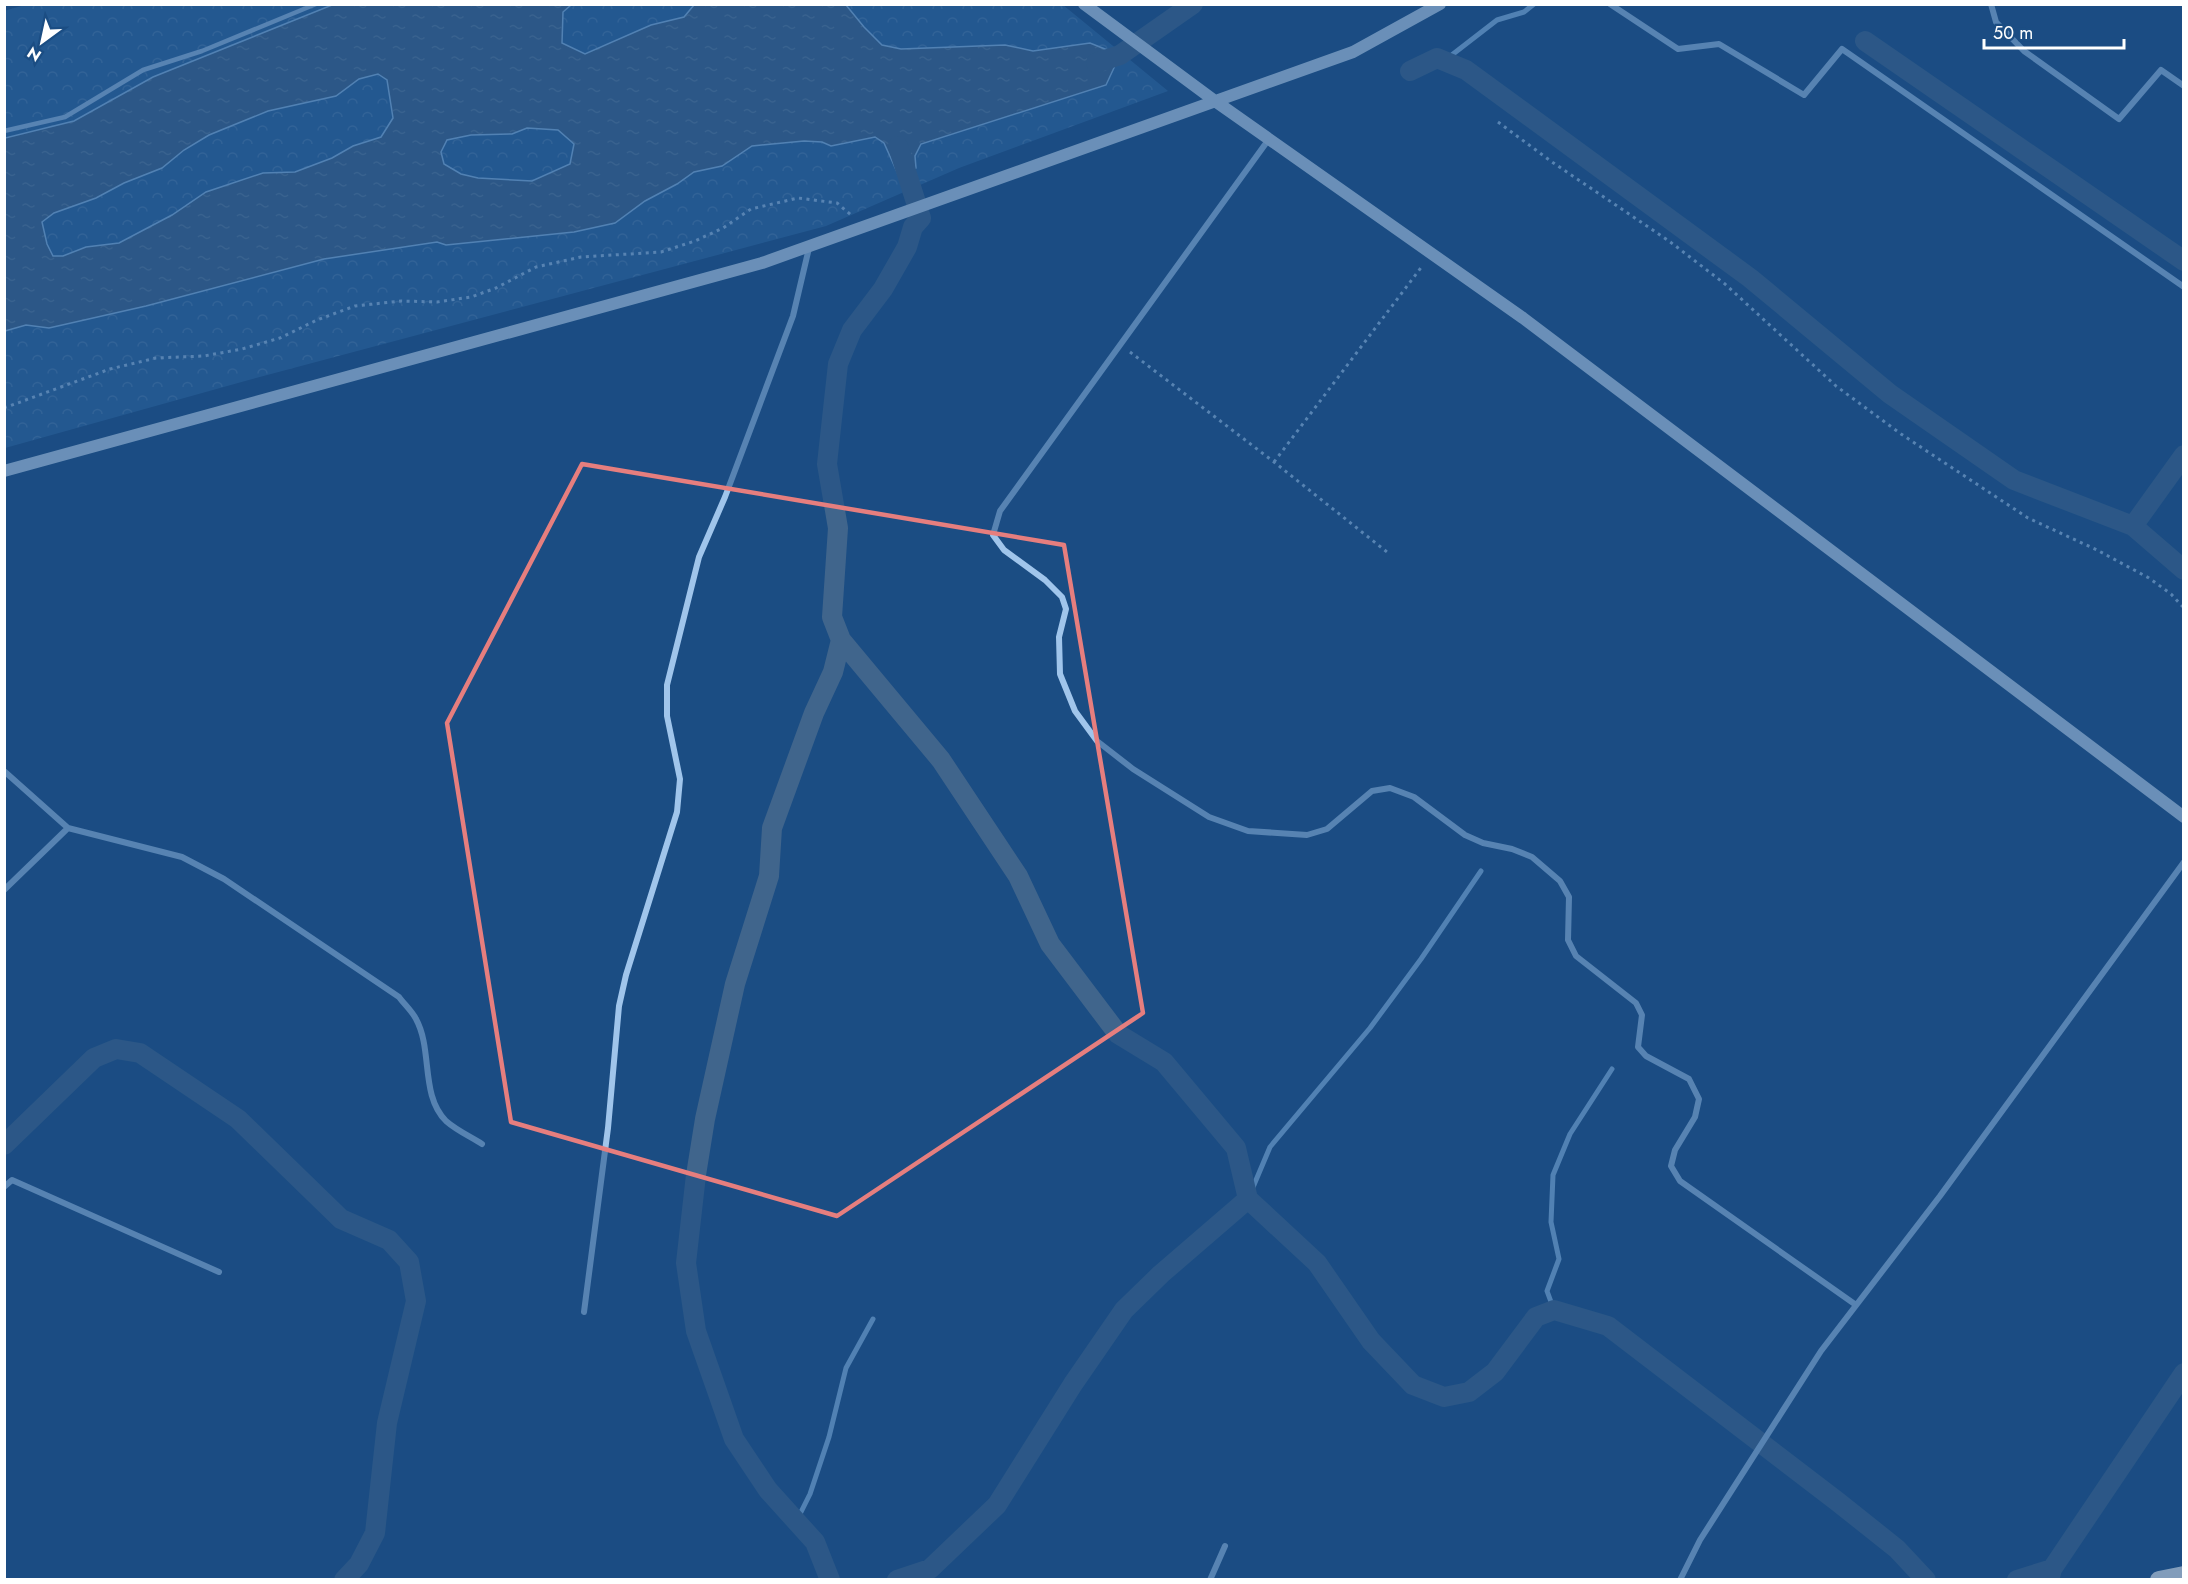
<svg xmlns="http://www.w3.org/2000/svg" width="2188" height="1584" viewBox="0 0 2188 1584" font-family="Jost,sans-serif">
	<defs>
		<pattern id="park-crowns" width="20" height="18" patternUnits="userSpaceOnUse" patternTransform="scale(1.5)"><rect width="20" height="18" fill="#2e67a1"/><path d="M2 6a3 3 0 1 1 6 0M12 15a3 3 0 1 1 6 0" fill="none" stroke="#4d7eaf"/></pattern>
		<pattern id="water-ripples" width="26" height="14" patternUnits="userSpaceOnUse" patternTransform="scale(1.5)"><rect width="26" height="14" fill="#40658c"/><path d="M2 4q2-2 4 0t4 0M15 11q2-2 4 0t4 0" fill="none" stroke="#5d7c9d"/></pattern>
	</defs>
	<rect width="100%" height="100%" fill="#1b4d83"/>
	<path fill="url(#park-crowns)" d="M25,5H1063L1168,91L959,168L826,226L245,381L5,448L4,11Z"/>
	<path fill="url(#water-ripples)" stroke="#93c1ed" stroke-width="1.5" fill-rule="evenodd" d="M846,5L864,27L882,45L901,49L1005,45L1033,51L1090,43L1120,55L1106,85L921,144L915,156L916,168L898,174L884,143L875,137L831,146L822,142L804,141L752,146L722,166L694,172L677,184L645,201L615,223L574,232L446,245L437,242L324,259L146,306L49,328L26,325L5,331V138L74,121L153,77L332,5H571L563,12L562,43L585,54L651,25L684,17L694,5ZM378,74L387,80L393,118L381,137L353,146L332,158L295,172L263,173L206,192L172,215L119,243L86,247L63,256H53L47,244L42,222L54,213L96,198L124,183L162,168L184,150L209,135L268,111L336,96L359,79ZM527,128L558,130L574,144L570,164L532,181L478,178L461,174L444,164L441,152L447,140L471,135L512,134Z"/>
	<g fill="none" stroke-linecap="round" stroke-linejoin="round">
		<path stroke="#93c1ed" stroke-width="5" d="M1444,61L1497,20L1524,12L1534,4
			M1248,1199L1270,1147L1370,1028L1421,959L1481,871
			M1554,1310L1547,1291L1559,1259L1551,1222L1553,1175L1570,1134L1612,1069
			M791,1515L800,1514L810,1494L829,1437L846,1368L873,1319"/>
		<path stroke="#40658c" stroke-width="20" d="M1865,41L2184,261
			M1096,63L1120,55L1193,4
			M1410,71L1437,58L1466,70L1750,278L1890,394L2014,480L2133,526L2184,570
			M898,146L921,218L913,227L907,247L883,289L852,330L838,364L827,464L838,528L832,617L841,640L941,760L1018,876L1050,944L1118,1034L1164,1062L1236,1148L1248,1199
			M2133,526L2184,455
			M4,1145L94,1058L116,1049L140,1053L238,1119L341,1219L389,1240L409,1262L416,1301L387,1423L375,1533L359,1564L344,1580
			M830,1580L815,1542L768,1490L734,1439L696,1331L686,1263L696,1175L705,1119L735,984L769,876L772,828L814,713L833,672L841,640
			M897,1580L930,1569L997,1505L1073,1384L1124,1310L1161,1274L1248,1199L1317,1263L1371,1341L1413,1385L1444,1397L1469,1392L1495,1372L1536,1317L1554,1310L1608,1326L1838,1502L1897,1549L1926,1580
			M2017,1580L2052,1569
			M2049,1580L2052,1569L2184,1373"/>
		<path stroke="#a0c5eb" stroke-width="3" stroke-dasharray="3 4.5" stroke-linecap="butt" d="M1498,122L1552,162L1669,241L1725,284L1836,386L1901,434L2028,518L2097,550L2149,578L2171,594L2184,608
			M1130,352L1274,462L1387,552
			M4,408L110,369L156,358L204,356L242,349L280,338L317,320L355,306L401,301L437,302L471,297L496,288L536,267L581,257L661,252L695,241L723,228L751,209L798,198L837,203L851,215
			M1274,462L1423,265"/>
		<path stroke="#a0c5eb" stroke-width="4.5" d="M4,131L65,117L143,70L202,51L316,4"/>
		<path stroke="#a0c5eb" stroke-width="6" d="M1610,4L1678,49L1719,44L1804,95L1842,49L2184,287
			M1991,4L1996,22L2024,51L2119,119L2161,70L2184,86
			M1269,139L1000,511L993,535L1004,550L1045,580L1062,597L1066,609L1059,637L1060,674L1075,711L1097,741L1133,769L1209,817L1248,831L1307,835L1327,829L1372,791L1390,788L1414,797L1465,835L1483,843L1512,849L1532,857L1560,881L1569,897L1568,940L1576,956L1636,1003L1642,1015L1638,1047L1646,1056L1689,1079L1699,1099L1695,1117L1675,1150L1671,1166L1680,1181L1856,1305
			M4,771L68,828L4,890
			M68,828L182,857L224,879L399,997C404,1004 412,1011 416,1019C433,1050 420,1095 446,1121C456,1130 471,1137 482,1144
			M4,1187L12,1180L219,1272
			M584,1312L608,1128L619,1006L626,975L677,812L680,779L667,716V685L699,557L725,497L793,316L809,248
			M1210,1580L1225,1546
			M1680,1580L1700,1540L1821,1351L1940,1196L2184,862"/>
		<path stroke="#cbe1f8" stroke-width="12" d="M1084,4L1215,101L1523,318L2184,817
			M4,471L762,263L1353,52L1440,4"/>
		<path stroke="#fff" stroke-width="18" d="M2159,1580L2184,1575"/>
	</g>
	<path d="M0 0H2188V1584H0ZM582,464L1064,545L1143,1013L837,1216L511,1122L447,723Z" fill="#1b4d83" fill-opacity=".55" fill-rule="evenodd"/>
	<path fill="none" stroke="#e67e7e" stroke-width="4.5" stroke-linejoin="round" d="M582,464L1064,545L1143,1013L837,1216L511,1122L447,723Z"/>
	<rect width="2188" height="1584" fill="none" stroke="#ffffff" stroke-width="12"/>
	<g transform="translate(42 42) rotate(213)" stroke="#1b4d83" stroke-width="4.5" paint-order="stroke">
	<path d="M0-4.5L10 22L0 15L-10 22Z" fill="#ffffff"/>
	<text y="-9" font-size="16" font-weight="bold" text-anchor="middle" fill="#ffffff">N</text>
	</g>
	<path d="M1984 39v9h140v-9" fill="none" stroke="#ffffff" stroke-width="3"/>
	<text x="1993" y="39" font-size="18" fill="#ffffff" stroke="#1b4d83" stroke-width="4.5" paint-order="stroke">50 m</text>
</svg>
